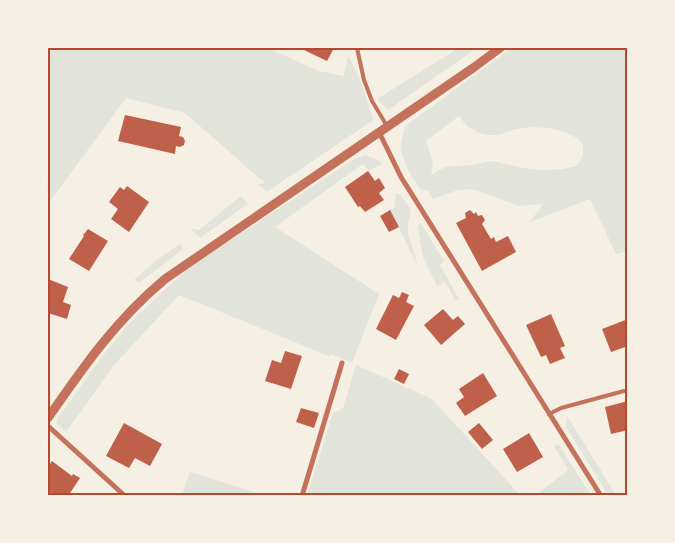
<svg xmlns="http://www.w3.org/2000/svg" width="675" height="543" viewBox="0 0 675 543" font-family="Lato,sans-serif">
	<rect width="100%" height="100%" fill="#f6efe4"/>
	<path fill="#e2e4dc" fill-rule="evenodd" d="M48,48H268L319,71L344,76L348,56C360,75 367,98 373,120L267,192L258,184L265,183L185,113L126,98L48,204Z
		M459,48H477L388,110L377,99Z
		M512,48H627V259L625,252L616,254L590,199L530,222L543,204L519,206L472,189L458,190L433,199L428,190L422,191C413,180 402,161 401,147C401,140 404,133 405,126ZM459,116L466,125L476,132L488,135H499L512,130L530,127L550,128L565,132L579,139L583,146V156L576,166L563,169L544,170L524,168L492,161L472,165L445,167L431,175L433,162L426,141Z
		M365,155L379,160L382,164L368,171L363,164L275,227L379,294L352,363L331,354L329,356L179,295L114,365L66,432L57,424V419L101,358L128,324L174,281L199,261L354,159Z
		M396,194H400L411,210L408,223V234L418,266L390,210L394,208Z
		M241,196L248,204L200,238L191,229L199,230Z
		M421,223L444,261L440,265L459,299L456,301L445,282L437,286L423,257L418,228L419,224Z
		M180,244L183,249L140,282L134,280L154,262Z
		M356,365L432,399L520,495H307L333,413L343,408Z
		M567,416L616,495H608L566,427Z
		M559,445L591,495H536L568,470L554,446Z
		M190,472L264,495H182Z"/>
	<path fill="#bf614a" d="M306,48H334L327,61L304,50Z
		M125,115L181,127L179,136L183,137L185,141L184,145L180,147L176,146L175,154L118,141Z
		M368,171L375,181L379,178L385,188L379,193L384,200L365,212L360,206L358,207L345,187Z
		M127,186L149,202L129,232L111,219L118,209L109,202L120,187L124,190Z
		M390,210L399,227L389,232L380,216Z
		M470,210L474,214L476,212L478,216L482,215L485,220L482,224L491,239L494,237L496,242L508,236L516,252L482,271L456,223L466,218L465,213Z
		M88,229L108,241L89,271L69,259L84,236L83,235Z
		M48,279L68,287L63,302L71,305L67,319L48,313Z
		M402,292L409,295L406,302L414,306L396,340L376,329L393,295L399,298Z
		M443,309L453,320L458,316L465,324L441,345L424,325Z
		M551,314L565,346L560,348L565,358L550,364L546,355L541,357L526,325Z
		M628,319V346L611,352L602,329Z
		M285,351L302,356L291,389L265,381L272,360L281,363Z
		M399,369L409,374L404,384L394,379Z
		M483,373L497,396L465,416L456,403L464,397L459,389Z
		M628,401V430L611,434L605,407Z
		M301,408L319,413L314,428L296,422Z
		M124,423L162,444L150,466L135,458L129,468L106,456Z
		M479,423L493,440L482,449L468,432Z
		M529,433L543,457L517,472L503,449Z
		M52,461L72,476L73,474L80,478L68,496H55L48,491V467Z"/>
	<g fill="none" stroke-linecap="round" stroke-linejoin="round">
		<path stroke="#c5725c" stroke-width="4" d="M357,48L364,80L372,101L387,126
			M549,414L561,408L624,391"/>
		<path stroke="#c5725c" stroke-width="5" d="M379,132L401,177L601,496
			M48,426L125,496
			M302,496L342,363"/>
		<path stroke="#c5725c" stroke-width="9" d="M48,418C84,366 116,320 165,279L473,68L500,48"/>
	</g>
	<rect width="675" height="543" fill="none" stroke="#f6efe4" stroke-width="98"/>
	<rect x="49" y="49" width="577" height="445" fill="none" stroke="#b5482f" stroke-width="2"/>
</svg>
